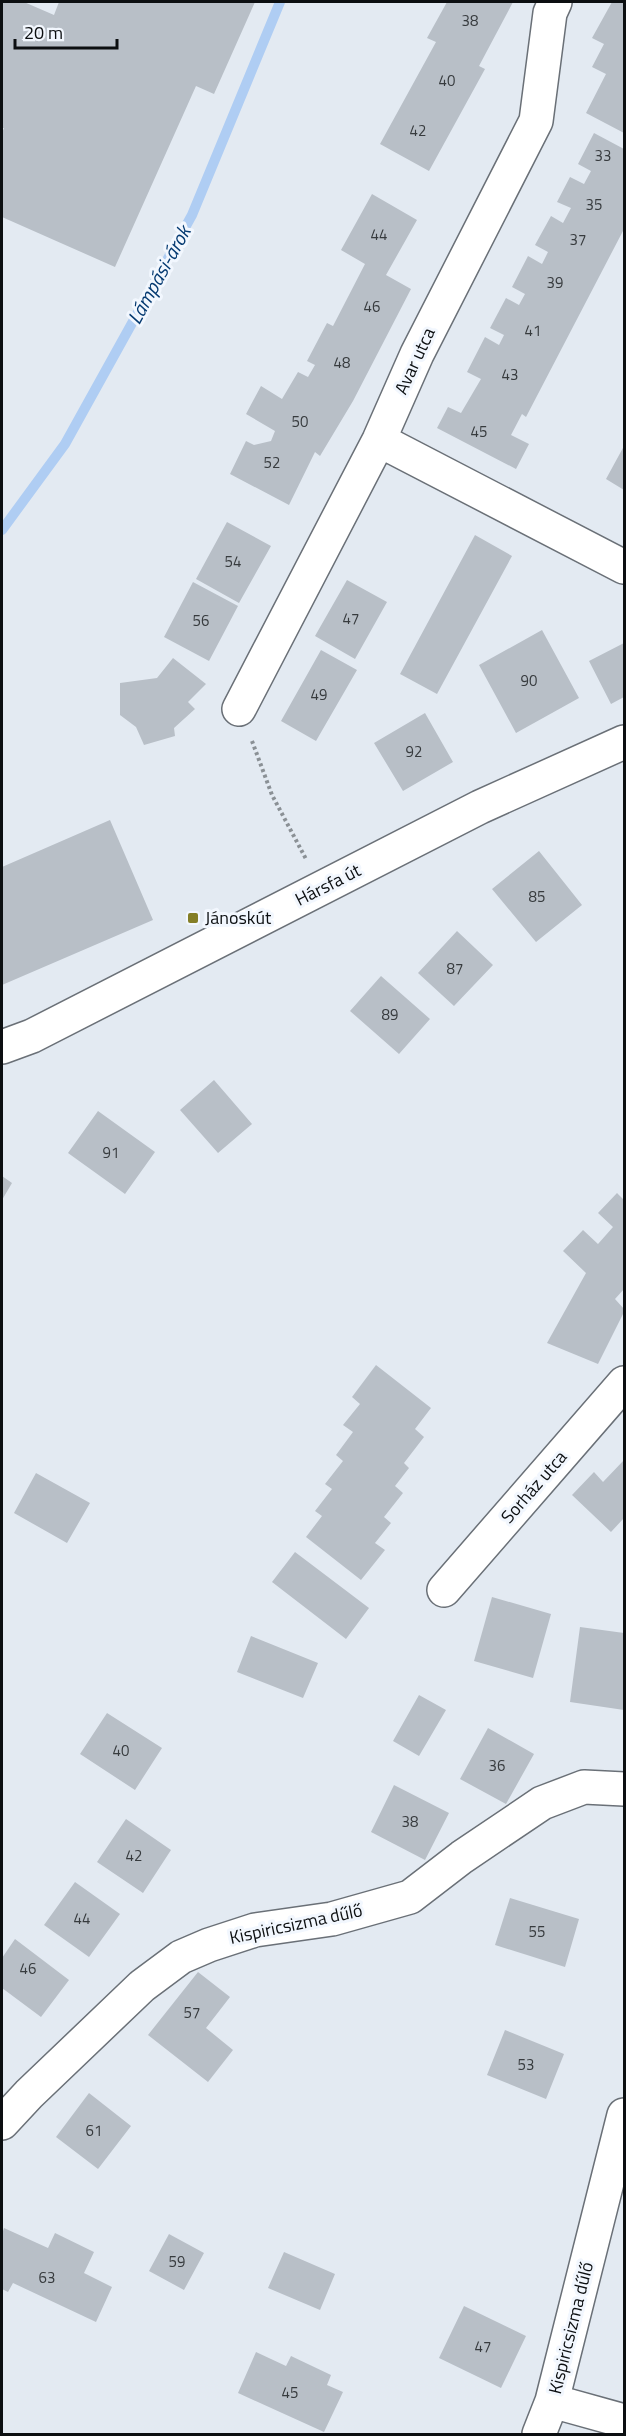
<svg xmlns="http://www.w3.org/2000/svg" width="626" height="2436" viewBox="0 0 626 2436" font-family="'Titillium Web',sans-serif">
	<rect width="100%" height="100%" fill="#e3eaf2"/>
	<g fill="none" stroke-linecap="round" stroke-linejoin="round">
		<path stroke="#afcdf3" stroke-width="10" d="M2,530L65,444L192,215L280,2"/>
	</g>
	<path fill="#b8bfc7" d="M2,2H24L54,15L59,2H255L214,94L196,86L115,267L2,217V133L4,128H2Z
		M447,2H513L479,66L485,69L429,171L380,144L436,42L427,38Z
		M612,2H624V133L586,113L606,74L592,67L604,44L592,38Z
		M594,133L624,149V229L526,417L522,414L511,435L529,444L516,469L437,428L448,407L461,413L481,379L467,372L485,337L499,345L504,335L490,328L506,298L519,305L525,294L512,287L528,256L542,264L548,252L535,245L551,216L563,223L571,208L557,202L570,177L584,184L591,171L578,164Z
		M372,194L417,220L386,275L411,289L353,401L320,456L315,452L289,505L230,474L246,441L254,445L271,441L275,431L246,414L261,386L282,399L298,372L308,377L315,365L307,361L327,323L333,326L365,264L341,250Z
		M624,446V490L606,479Z
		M227,522L271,546L239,603L196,579Z
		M475,535L512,556L437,694L400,674Z
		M347,580L387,602L355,659L315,636Z
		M193,582L238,606L209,661L164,637Z
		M542,630L579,698L516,733L479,665Z
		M624,643V697L611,704L589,661Z
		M321,650L357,670L316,741L281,721Z
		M173,658L206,684L188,702L195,709L174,728L175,736L144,745L136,727L120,715V683L157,678Z
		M425,713L453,762L403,791L374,743Z
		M110,820L153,920L2,985V867Z
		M539,851L582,905L536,942L492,889Z
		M457,931L493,965L454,1006L418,973Z
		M381,976L430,1019L399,1054L350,1011Z
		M214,1080L252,1124L218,1153L180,1110Z
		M98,1111L155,1152L125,1194L68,1153Z
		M2,1176L12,1183L2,1200Z
		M617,1193L624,1200V1289L615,1299L624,1309V1312L598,1364L547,1343L586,1273L563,1251L583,1230L598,1244L613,1227L598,1213Z
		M376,1365L431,1408L415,1429L424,1437L404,1463L409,1468L395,1486L403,1493L384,1517L391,1523L375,1543L385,1550L361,1580L306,1537L322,1516L315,1511L332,1489L325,1484L343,1461L336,1455L353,1432L343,1425L360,1404L352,1397Z
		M624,1460V1518L611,1532L572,1495L594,1472L603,1482Z
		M36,1473L90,1503L67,1543L14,1513Z
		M295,1552L369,1608L346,1639L272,1582Z
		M492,1597L551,1614L533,1678L474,1661Z
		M580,1627L624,1633V1710L570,1702Z
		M251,1636L318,1663L303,1698L237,1672Z
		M419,1695L446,1710L419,1756L393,1741Z
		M107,1713L162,1748L135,1790L80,1754Z
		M488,1728L534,1754L506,1804L460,1779Z
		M394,1785L449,1813L425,1860L371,1832Z
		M126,1819L171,1850L143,1893L97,1862Z
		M75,1882L120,1914L89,1957L44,1925Z
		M510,1898L579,1919L565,1967L495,1945Z
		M15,1939L69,1980L41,2017L2,1988V1958Z
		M198,1972L230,1997L206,2028L233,2050L208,2082L148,2035Z
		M505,2030L564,2054L546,2099L487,2075Z
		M89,2093L131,2126L98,2169L56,2137Z
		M4,2228L48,2248L55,2233L94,2252L84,2273L112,2287L96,2322L13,2283L8,2292L2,2289V2234Z
		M169,2234L204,2253L184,2290L149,2271Z
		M284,2252L335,2274L320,2310L268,2288Z
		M464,2306L526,2336L501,2388L439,2358Z
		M256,2352L286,2366L291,2356L331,2375L327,2385L343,2392L324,2432L238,2393Z"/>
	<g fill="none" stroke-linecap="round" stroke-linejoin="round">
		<g stroke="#6a7077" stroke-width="36">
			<path id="minor" d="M379,440L624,567
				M239,709L379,440L417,354L536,121L550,13L555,2
				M2,1047L32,1036L480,807L624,742
				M444,1590L624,1383
				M2,2123L29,2094L142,1986L181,1957L209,1945L255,1930L332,1919L410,1897L462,1857L542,1803L584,1787L624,1789
				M552,2401L624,2421
				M539,2434L552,2401L624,2115"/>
		</g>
		<path stroke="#8a9095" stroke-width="4" stroke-dasharray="3 3" stroke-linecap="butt" d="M252,741L272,795L306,859"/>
		<use href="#minor" stroke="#fff" stroke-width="33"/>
	</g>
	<rect fill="#847e26" stroke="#f2f7fe" stroke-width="2" x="187" y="912" width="12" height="12" rx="3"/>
	<g text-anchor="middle" stroke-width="6" stroke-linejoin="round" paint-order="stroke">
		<g font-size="15" fill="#373b3e">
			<text x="470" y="26">38</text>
			<text x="447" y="86">40</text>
			<text x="418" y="136">42</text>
			<text x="603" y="161">33</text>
			<text x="594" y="210">35</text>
			<text x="379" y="240">44</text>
			<text x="578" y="245">37</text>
			<text x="555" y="288">39</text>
			<text x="372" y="312">46</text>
			<text x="533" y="336">41</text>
			<text x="342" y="368">48</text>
			<text x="510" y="380">43</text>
			<text x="300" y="427">50</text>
			<text x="479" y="437">45</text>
			<text x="272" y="468">52</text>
			<text x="233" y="567">54</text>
			<text x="351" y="624">47</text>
			<text x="201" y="626">56</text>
			<text x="529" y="686">90</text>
			<text x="319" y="700">49</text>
			<text x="414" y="757">92</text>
			<text x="537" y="902">85</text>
			<text x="455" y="974">87</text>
			<text x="390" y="1020">89</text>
			<text x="111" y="1158">91</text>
			<text x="121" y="1756">40</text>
			<text x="497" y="1771">36</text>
			<text x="410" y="1827">38</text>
			<text x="134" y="1861">42</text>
			<text x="82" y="1924">44</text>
			<text x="537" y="1937">55</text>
			<text x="28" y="1974">46</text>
			<text x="192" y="2018">57</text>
			<text x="526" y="2070">53</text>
			<text x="94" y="2136">61</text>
			<text x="177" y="2267">59</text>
			<text x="47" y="2283">63</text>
			<text x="483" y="2352">47</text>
			<text x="290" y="2398">45</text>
		</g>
		<g font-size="18" fill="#0c0f11" stroke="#f2f7fe">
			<text transform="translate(415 361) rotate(-65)" y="6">Avar utca</text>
			<text transform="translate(328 885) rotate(-27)" y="6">Hársfa út</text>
			<text transform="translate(534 1487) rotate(-49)" y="6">Sorház utca</text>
			<text transform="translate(296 1924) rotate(-12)" y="6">Kispiricsizma dűlő</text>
			<text transform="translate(571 2328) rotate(-76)" y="6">Kispiricsizma dűlő</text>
		</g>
		<g font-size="18" fill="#0c0f11" stroke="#f2f7fe" text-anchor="start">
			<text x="205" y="924">Jánoskút</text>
		</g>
		<g font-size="20" font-style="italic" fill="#053a71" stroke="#f2f7fe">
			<text transform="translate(159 275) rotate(-61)" y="7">Lámpási-árok</text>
		</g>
	</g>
	<rect width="626" height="2436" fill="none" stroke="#0c0f11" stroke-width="6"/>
	<path d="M15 39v9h102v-9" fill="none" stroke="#0c0f11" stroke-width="3"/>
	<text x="24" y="39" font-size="18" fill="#0c0f11" stroke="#f2f7fe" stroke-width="4.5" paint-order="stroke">20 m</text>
</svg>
